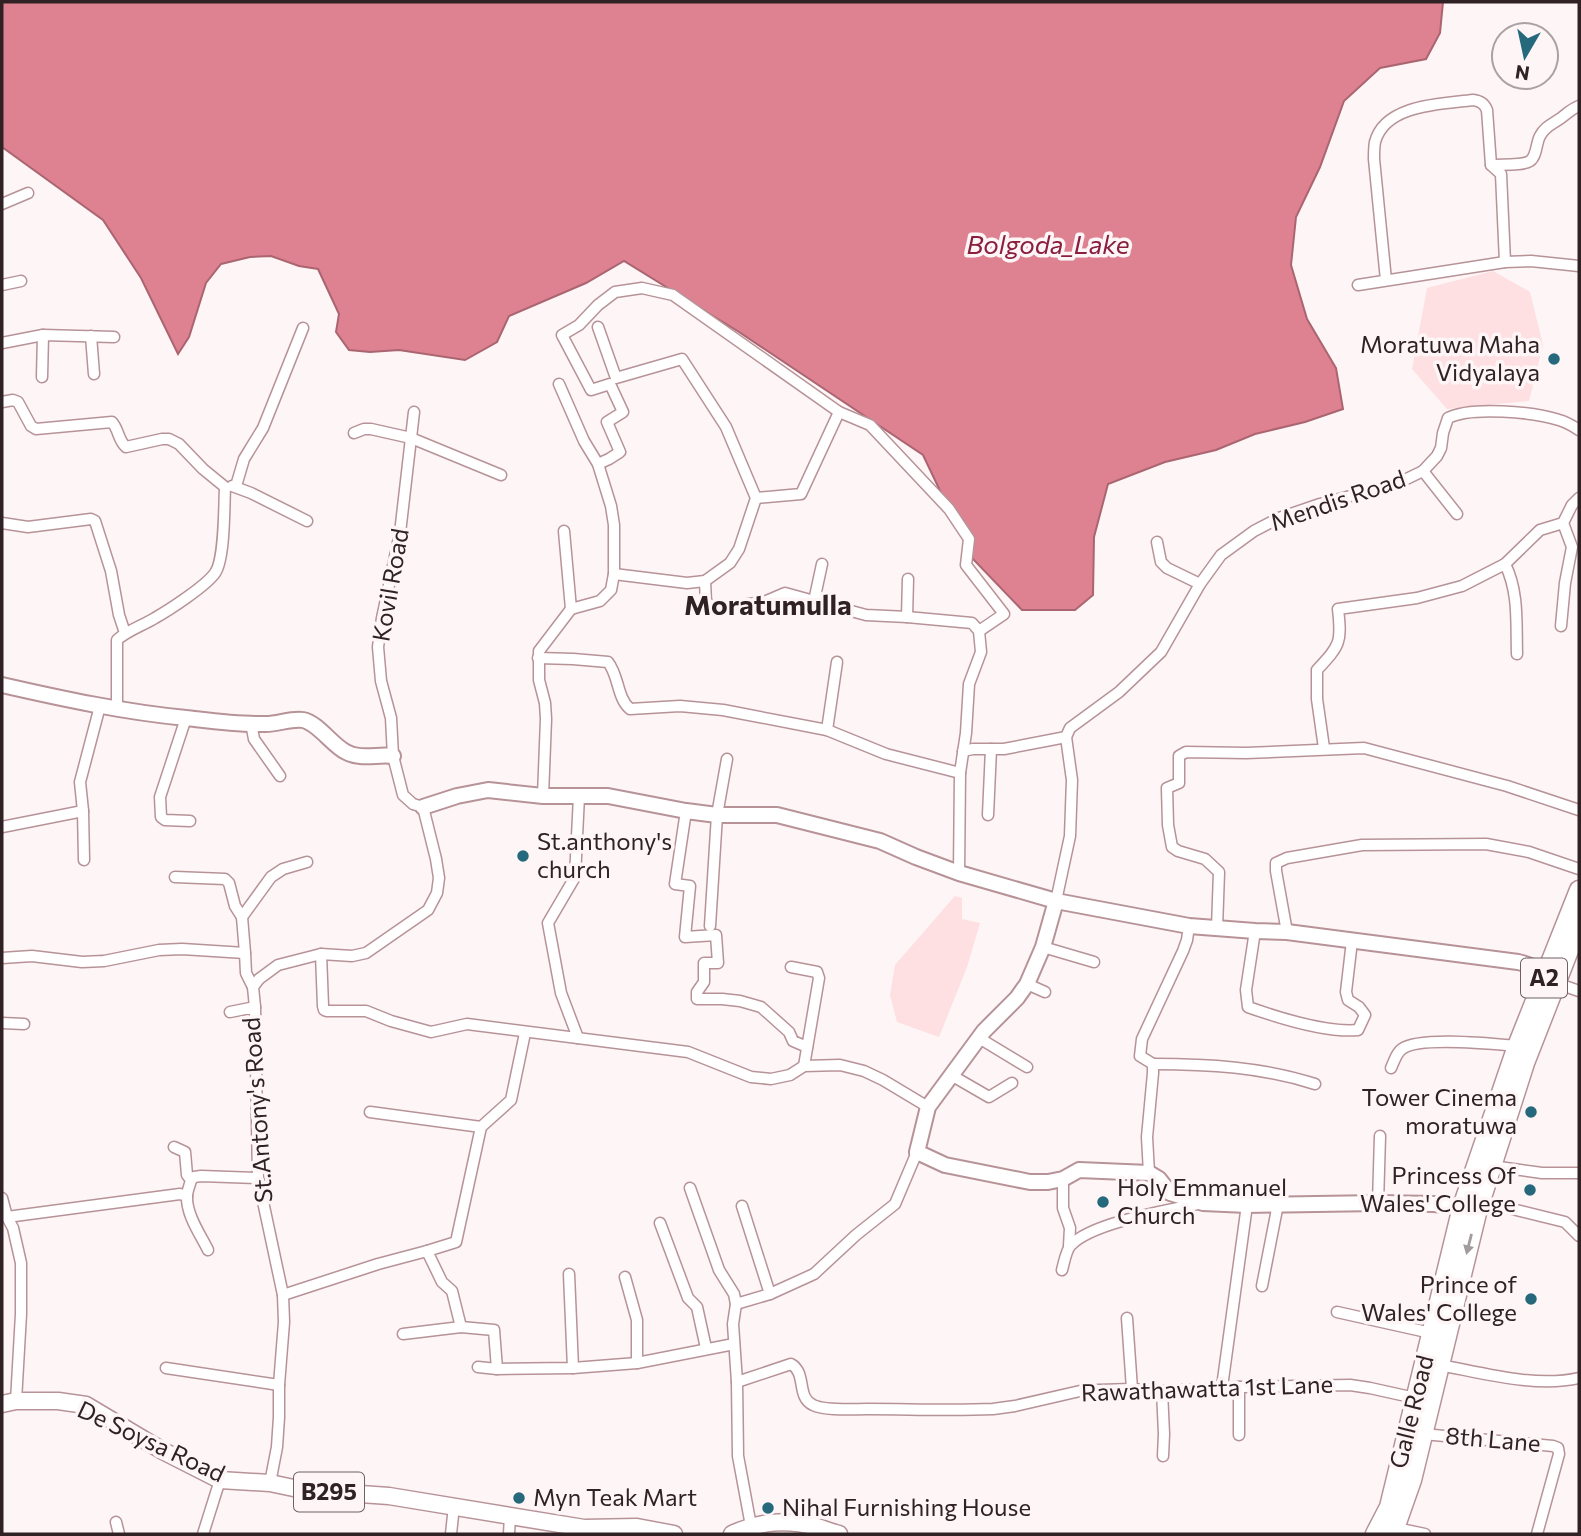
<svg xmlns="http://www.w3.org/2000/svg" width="1581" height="1536" viewBox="0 0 1581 1536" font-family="Commissioner,sans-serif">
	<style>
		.green { fill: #fedfe2 }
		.water { fill: #de8291; stroke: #aa6570; stroke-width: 2 }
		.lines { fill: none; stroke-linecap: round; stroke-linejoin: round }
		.street-casing { stroke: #b79398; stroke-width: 13 }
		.secondary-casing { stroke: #b79398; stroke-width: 18 }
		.primary-casing { stroke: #b79398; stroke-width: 19 }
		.highway-casing { stroke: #b79398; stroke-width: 21 }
		.street { stroke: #fff; stroke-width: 10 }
		.secondary { stroke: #fff; stroke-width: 14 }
		.primary { stroke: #fff; stroke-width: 16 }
		.highway { stroke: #fff; stroke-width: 18 }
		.oneway { fill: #a29c9c }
		.poi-dot { fill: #27697c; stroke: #fdf5f6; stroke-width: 2.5 }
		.labels { text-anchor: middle; stroke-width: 7; stroke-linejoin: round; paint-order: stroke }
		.shield { fill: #fdf5f6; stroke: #6e6163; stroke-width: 2 }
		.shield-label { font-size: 23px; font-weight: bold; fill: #302224 }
		.poi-label { font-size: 24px; fill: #302224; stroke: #fdf5f6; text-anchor: end }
		.street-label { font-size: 24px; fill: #302224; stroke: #fdf5f6 }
		.water-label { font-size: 26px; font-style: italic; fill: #8a1e3c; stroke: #fdf5f6 }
		.quarter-label { font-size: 28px; font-weight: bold; fill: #302224; stroke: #fdf5f6 }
	</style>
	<rect width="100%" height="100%" fill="#fdf5f6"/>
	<g class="green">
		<polygon points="1493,271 1530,292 1543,345 1529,401 1447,409 1412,369 1427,288"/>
		<polygon points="955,896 962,898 962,919 980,923 967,967 939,1037 897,1022 890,995 895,965"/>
	</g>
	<polygon class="water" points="2,2 1443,2 1440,33 1426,59 1380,68 1344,101 1320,167 1296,217 1291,265 1307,319 1336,368 1343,409 1305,422 1255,434 1216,450 1165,462 1108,484 1094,537 1093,595 1075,610 1022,610 972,558 923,455 739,332 624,261 586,283 509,316 497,342 465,360 399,350 370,352 349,350 336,332 339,314 318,269 299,266 271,256 250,257 221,264 206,283 189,337 178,354 141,278 103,220 2,147"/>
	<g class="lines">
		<g class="street-casing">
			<g id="street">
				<path d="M1491,165C1501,164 1522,166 1530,161C1537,156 1536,143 1540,136C1545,126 1553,124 1561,118C1568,113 1571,109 1579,106"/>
				<polyline points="2,204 28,193"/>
				<path d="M1386,280L1374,159C1374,153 1374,147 1375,142C1385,104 1442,104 1473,100C1480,101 1484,103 1487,110L1491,165L1501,174L1505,262"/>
				<polyline points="2,285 21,281"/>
				<polyline points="1358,285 1505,262 1531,261 1579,266"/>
				<polyline points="598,327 616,378 682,359 726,427 756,498 739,549 730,563 705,581 687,583 614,574"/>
				<polyline points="91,336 94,374"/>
				<polyline points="2,343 43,335 114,337"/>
				<polyline points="42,377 43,335"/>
				<path d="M2,402L13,400L18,402L31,426L36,429L112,422C119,430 118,440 126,447L162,439H169L179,444L203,469L225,487C224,506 225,559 215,573C206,586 169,610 155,618C142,626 128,630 117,640V710"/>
				<polyline points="354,433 364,429 371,429 411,438 501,475"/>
				<polyline points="598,464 609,459 620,452 607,422 623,412 610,384 591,390 562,335 579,325 598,305 615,292 642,288 673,295 839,412 870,425 949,509 969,539 966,565 1004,614 979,631"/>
				<polyline points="1423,471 1457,514"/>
				<polyline points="232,486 251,493 307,521"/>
				<polyline points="236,486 244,459 263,428 303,328"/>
				<polyline points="756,498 801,494 839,412"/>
				<polyline points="2,523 28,527 91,519 95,521 111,571 119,615 125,633"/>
				<polyline points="564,531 571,609"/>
				<polyline points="1157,542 1161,562 1167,568 1200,584"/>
				<polyline points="822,564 814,601 866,615 907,617 972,623 979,631 981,652 969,684 966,733 960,773 959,873"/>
				<path d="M1505,564C1519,592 1516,623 1517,654"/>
				<polyline points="705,581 706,603 719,608 764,602 785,593 814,601"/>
				<polyline points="907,617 908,579"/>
				<polyline points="1561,626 1565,583 1572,547 1563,523"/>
				<path d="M538,658L573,659L608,662C619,676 617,698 630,709L680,706L723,710L827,730L886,754L960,773"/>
				<polyline points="186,718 160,797 161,817 165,820 190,821"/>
				<polyline points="251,723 254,739 280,776"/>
				<polyline points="827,730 837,662"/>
				<path d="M1324,748L1317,699V670C1340,645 1342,643 1338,609L1417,598L1462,586L1505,564L1540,530L1563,523L1572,505L1579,498"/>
				<polyline points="963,751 973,749 1004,749 1066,737"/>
				<polyline points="543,796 546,719 545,703 539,680 539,651 571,609 600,601 611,590 614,574 614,525 611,506 598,464 584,441 559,384"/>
				<polyline points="686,811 675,884 690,886 685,937 716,935 718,963 704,963 704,982 697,992 697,999 722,999 740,1001 761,1007 789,1032 793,1041 807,1047"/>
				<polyline points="988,815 991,749"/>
				<polyline points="2,827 83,811"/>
				<polyline points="84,860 83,811 80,782 100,706"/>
				<polyline points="175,877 225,879 229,883 235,906 242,917"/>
				<path d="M1056,901L1070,836L1072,780L1066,737L1070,728L1119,692L1161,652L1200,584L1221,555L1254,531L1279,518L1320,504L1396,484L1423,471L1437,456L1441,448L1443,433L1448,418C1471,406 1534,412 1559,420C1566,422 1573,426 1579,430"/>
				<polyline points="710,926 717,815 727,759"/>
				<polyline points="1217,928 1219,872 1205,859 1178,851 1172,847 1168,825 1167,788 1179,783 1179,756 1186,752 1246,753 1364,748 1507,786 1579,810"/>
				<path d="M1255,931L1246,990L1248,1007C1279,1018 1326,1033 1358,1030L1365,1015L1359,1007L1348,1000L1346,992L1352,941"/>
				<polyline points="1287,932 1276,871 1276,863 1287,858 1362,845 1486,844 1529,852 1579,869"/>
				<polyline points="1043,947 1094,962"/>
				<polyline points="245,953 242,917 271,877 283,869 307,862"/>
				<polyline points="321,954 323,1006 324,1010 327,1011 366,1011 391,1021 431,1032 467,1024 688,1052 751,1077 771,1079 790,1075 804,1066 840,1065 864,1071 883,1080 928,1107"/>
				<polyline points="2,958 32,956 82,962 104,961 159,950 182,949 245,953 246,973 253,987"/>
				<polyline points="791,967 817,972 819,978 804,1066"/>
				<polyline points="1556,983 1579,991"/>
				<polyline points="1027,984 1045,992"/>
				<polyline points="255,1007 253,987 259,979 278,965 321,954 352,956 366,953 428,910 437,893 439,878 436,859 423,807 413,804 403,795 393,756 391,718 381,681 378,647 382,618 400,533 414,412"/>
				<polyline points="230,1012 255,1007 258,1178 283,1295 284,1322 279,1385 279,1417 277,1447 270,1483"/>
				<polyline points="2,1023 24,1024"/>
				<polyline points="578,1038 561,993 548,923 575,877 579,796"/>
				<polyline points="979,1038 1027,1067"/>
				<path d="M1153,1064C1208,1064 1262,1067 1315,1084"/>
				<path d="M1391,1068C1394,1062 1396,1053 1402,1049C1419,1036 1494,1044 1517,1046"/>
				<polyline points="951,1075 989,1097 1012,1083"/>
				<polyline points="370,1112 481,1127"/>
				<path d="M174,1147L185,1152L187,1175L191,1180C190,1185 187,1191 187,1196C186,1214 200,1234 208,1250"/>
				<polyline points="1492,1166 1542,1173 1579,1173"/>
				<polyline points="1149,1173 1147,1137 1153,1073 1153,1064 1140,1056 1142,1039 1183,951 1187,940 1189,926"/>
				<polyline points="1063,1179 1063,1208 1070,1228 1069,1246"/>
				<polyline points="191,1180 194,1177 201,1176 258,1178"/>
				<polyline points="690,1188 719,1270 734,1294 736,1304 733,1324 737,1382 738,1456 751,1526"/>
				<polyline points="2,1198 7,1217 13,1228 21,1263 21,1314 16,1401"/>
				<polyline points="1378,1203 1380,1136"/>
				<polyline points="1480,1205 1504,1207 1565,1222 1579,1236"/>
				<polyline points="742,1206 770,1294 814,1274 856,1235 895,1204 917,1152"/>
				<polyline points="7,1217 180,1194 187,1196"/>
				<polyline points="660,1223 688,1298 697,1307 706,1348"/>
				<path d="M1062,1270C1064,1263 1066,1250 1071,1245C1093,1222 1170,1210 1202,1203"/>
				<polyline points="569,1274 573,1368"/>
				<polyline points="625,1277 637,1320 637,1363"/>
				<polyline points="1262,1286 1278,1204"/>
				<polyline points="283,1295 378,1264 427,1251"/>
				<polyline points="736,1304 770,1294"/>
				<polyline points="1337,1312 1431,1333"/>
				<polyline points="1127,1318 1132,1389"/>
				<polyline points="461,1327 452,1291 442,1282 427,1251 456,1242 481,1127 511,1100 525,1033"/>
				<polyline points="403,1334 461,1327 494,1330 497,1369"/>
				<path d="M1440,1365C1483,1373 1536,1388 1579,1378"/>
				<polyline points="478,1367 497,1369 573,1368 637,1363 734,1344"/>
				<polyline points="166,1368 279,1385"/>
				<path d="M737,1382L791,1364C807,1373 796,1397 813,1405C825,1411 853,1409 867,1409C909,1409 951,1411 993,1409L1015,1406L1080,1391L1099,1390L1132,1389L1162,1391L1239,1387L1350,1385L1370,1388L1415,1398"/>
				<polyline points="1222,1387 1247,1205"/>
				<polyline points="1162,1391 1164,1434 1163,1456"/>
				<polyline points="1423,1434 1553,1446 1558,1448 1559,1454 1537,1534"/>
				<polyline points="1239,1435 1239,1387"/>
				<polyline points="116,1522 119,1534"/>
				<polyline points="1396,1528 1425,1534"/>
				<polyline points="203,1534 220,1480"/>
				<polyline points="451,1534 454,1506"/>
				<polyline points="509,1534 510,1516"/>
			</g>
		</g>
		<g class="secondary-casing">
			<g id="secondary">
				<path d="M2,685C63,699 124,712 186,718C212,721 240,725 266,724C278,724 292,718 303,720C318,723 332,745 346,752C360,760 378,754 393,756"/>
				<path d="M423,807L457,796L488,790L543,796H608L686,811L717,815H777L880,841L916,857L959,873L1056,901L1189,926L1255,931L1287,932L1518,962C1534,965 1540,972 1554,977"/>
				<polyline points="1056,901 1043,947 1027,984 1017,998 984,1031 928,1107 917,1152 945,1165 1030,1182 1048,1182 1063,1179 1079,1170 1149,1173 1159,1179 1170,1193 1203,1203 1247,1205 1378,1203 1434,1204 1462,1207 1471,1206"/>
			</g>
		</g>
		<g class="primary-casing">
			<g id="primary">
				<polyline points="2,1404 16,1401 58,1401 86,1405 163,1451 220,1480 270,1483 303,1490 389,1496 584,1528 637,1527 674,1534"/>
				<path d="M732,1534C761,1521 786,1519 817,1527C824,1529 831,1532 839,1534"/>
			</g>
		</g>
		<g class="highway-casing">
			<g id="highway">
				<polyline points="1375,1534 1389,1507 1462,1207 1517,1046 1579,890"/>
				<polyline points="1393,1534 1412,1480 1477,1213 1525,1063 1579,925"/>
			</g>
		</g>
		<use href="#street" class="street"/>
		<use href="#secondary" class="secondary"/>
		<use href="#primary" class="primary"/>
		<use href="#highway" class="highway"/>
	</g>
	<defs><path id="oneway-solid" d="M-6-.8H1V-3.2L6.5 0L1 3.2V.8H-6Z" transform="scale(1.75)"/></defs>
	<use class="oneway" href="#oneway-solid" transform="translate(1469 1244) rotate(104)"/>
	<g class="poi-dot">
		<circle cx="1554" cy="359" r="7"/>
		<circle cx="523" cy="856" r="7"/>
		<circle cx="1531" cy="1112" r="7"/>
		<circle cx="1530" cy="1190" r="7"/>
		<circle cx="1103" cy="1202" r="7"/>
		<circle cx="1531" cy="1299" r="7"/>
		<circle cx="519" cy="1498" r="7"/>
		<circle cx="768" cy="1508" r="7"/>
	</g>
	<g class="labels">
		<g class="shield">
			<rect x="1521" y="958.5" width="46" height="39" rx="5"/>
			<rect x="294" y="1472.5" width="70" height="39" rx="5"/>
		</g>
		<g class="shield-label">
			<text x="1544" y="986">A2</text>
			<text x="329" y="1500">B295</text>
		</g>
		<g class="poi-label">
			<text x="1540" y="353">Moratuwa Maha<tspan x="1540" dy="28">Vidyalaya</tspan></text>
			<text x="537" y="850" text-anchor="start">St.anthony's<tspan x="537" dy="28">church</tspan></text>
			<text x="1517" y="1106">Tower Cinema<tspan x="1517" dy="28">moratuwa</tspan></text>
			<text x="1516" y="1184">Princess Of<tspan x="1516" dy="28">Wales' College</tspan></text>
			<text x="1117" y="1196" text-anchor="start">Holy Emmanuel<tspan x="1117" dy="28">Church</tspan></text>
			<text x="1517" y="1293">Prince of<tspan x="1517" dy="28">Wales' College</tspan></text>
			<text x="533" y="1506" text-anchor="start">Myn Teak Mart</text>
			<text x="782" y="1516" text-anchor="start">Nihal Furnishing House</text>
		</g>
		<g class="street-label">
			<text transform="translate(1338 501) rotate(-19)" y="8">Mendis Road</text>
			<text transform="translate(391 585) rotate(-80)" y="8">Kovil Road</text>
			<text transform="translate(258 1110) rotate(-94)" y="8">St.Antony's Road</text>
			<text transform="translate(1207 1389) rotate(-2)" y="8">Rawathawatta 1st Lane</text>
			<text transform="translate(1412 1412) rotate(-76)" y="8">Galle Road</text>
			<text transform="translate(1493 1440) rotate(5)" y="8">8th Lane</text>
			<text transform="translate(151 1442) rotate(25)" y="8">De Soysa Road</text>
		</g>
		<g class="water-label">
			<text x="1048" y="254">Bolgoda_Lake</text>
		</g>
		<g class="quarter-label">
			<text x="768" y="615">Moratumulla</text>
		</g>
	</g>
	<rect width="1581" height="1536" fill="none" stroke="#302224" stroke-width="7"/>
	<g transform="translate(1525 56) rotate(189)"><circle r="33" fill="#fdf5f6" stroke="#aba1a2" stroke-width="2"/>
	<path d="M0-5L12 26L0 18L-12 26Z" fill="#27697c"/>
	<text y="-10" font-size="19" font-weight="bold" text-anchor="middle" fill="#302224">N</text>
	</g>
</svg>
